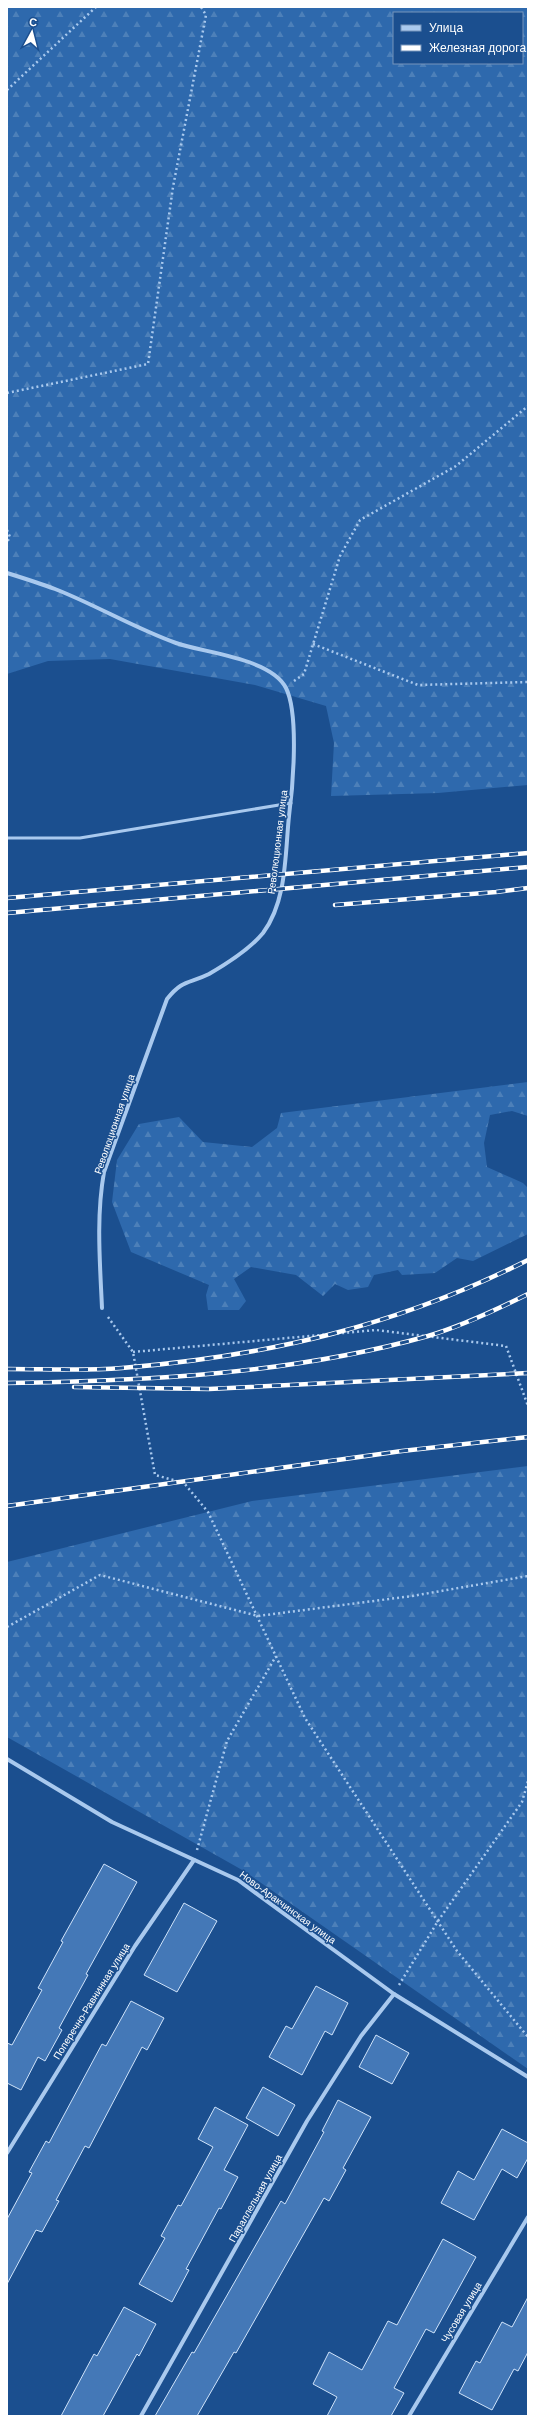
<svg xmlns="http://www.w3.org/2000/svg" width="535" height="2423" viewBox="0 0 535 2423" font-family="Helvetica,sans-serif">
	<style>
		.forest { fill: url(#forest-firs); fill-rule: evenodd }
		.building { fill: #4478b7; stroke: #cfe3fa }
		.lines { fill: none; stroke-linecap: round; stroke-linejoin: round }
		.path { stroke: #a9c9ee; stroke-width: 2.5; stroke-dasharray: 2 3; stroke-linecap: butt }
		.lane { stroke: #a9c9ee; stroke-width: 3 }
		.street { stroke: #a9c9ee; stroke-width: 4 }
		.rail-casing { stroke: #fff; stroke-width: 4.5 }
		.rail { stroke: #1b4f8f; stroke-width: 3; stroke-dasharray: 9; stroke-linecap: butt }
		.labels { text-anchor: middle; stroke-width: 3; stroke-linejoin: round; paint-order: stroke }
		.street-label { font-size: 10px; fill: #fff; stroke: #1b4f8f }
	</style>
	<defs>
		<pattern id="forest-firs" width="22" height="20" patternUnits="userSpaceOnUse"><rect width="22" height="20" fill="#2e69ad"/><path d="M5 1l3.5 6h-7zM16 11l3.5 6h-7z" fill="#4d80b9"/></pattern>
	</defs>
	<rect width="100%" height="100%" fill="#1b4f8f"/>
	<g class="forest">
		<path d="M7,7H528V785L438,793L331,796L334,743L326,706L255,685L110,659L48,661L7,674ZM394,13H522V63H394Z"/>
		<polygon points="528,1082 528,1116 512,1111 490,1115 484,1143 487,1167 523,1183 528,1188 528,1234 473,1261 457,1258 435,1273 402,1275 398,1270 374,1275 368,1287 348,1290 335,1284 323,1296 296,1275 251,1267 234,1279 246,1301 239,1310 208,1310 206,1295 209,1285 131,1252 112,1202 117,1160 139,1124 179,1117 203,1142 252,1147 277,1128 281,1113"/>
		<polygon points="528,1466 528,2069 244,1871 7,1737 7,1562 252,1501"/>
	</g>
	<g class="building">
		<polygon points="104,1864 137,1882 86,1974 88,1975 59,2028 62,2030 45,2061 38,2057 21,2090 7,2083 7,2043 12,2045 42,1990 38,1988 63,1942 61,1941"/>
		<polygon points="184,1903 217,1921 177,1992 144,1975"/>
		<polygon points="316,1986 348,2003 332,2035 325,2031 302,2075 269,2057 286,2026 292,2029"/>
		<polygon points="131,2001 164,2018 147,2050 142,2047 89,2148 85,2146 56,2200 59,2201 42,2232 36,2230 7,2284 7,2219 32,2173 29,2172 46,2141 49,2143 102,2044 106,2046"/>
		<polygon points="376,2035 409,2053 392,2084 359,2067"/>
		<polygon points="263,2087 295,2105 278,2136 246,2118"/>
		<polygon points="338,2100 371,2117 343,2168 346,2170 329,2201 324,2198 236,2353 234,2352 197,2416 155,2416 192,2352 194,2353 281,2201 285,2204 324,2132 322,2131"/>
		<polygon points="215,2107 248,2125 224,2170 238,2177 221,2209 219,2208 186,2269 189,2270 172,2302 139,2284 165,2238 161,2236 178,2205 181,2206 213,2147 198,2139"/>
		<polygon points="502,2129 528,2143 528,2158 517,2178 502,2169 474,2220 441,2203 458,2171 474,2180"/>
		<polygon points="443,2239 476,2257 434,2333 426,2329 394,2388 404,2393 391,2416 327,2416 337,2397 313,2384 329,2352 362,2370 388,2321 397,2325"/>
		<polygon points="528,2297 528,2352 518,2371 514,2369 492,2410 459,2393 476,2361 480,2363 502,2322 512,2327"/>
		<polygon points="124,2307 156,2324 139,2356 137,2354 103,2416 61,2416 94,2354 97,2356"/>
	</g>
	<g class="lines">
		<g class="path">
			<polyline points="7,90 96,7"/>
			<polyline points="7,393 148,364 173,187 206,15 201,7"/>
			<polyline points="7,530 10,537 7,542"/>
			<polyline points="313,644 418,685 528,682"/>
			<polyline points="294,681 304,674 340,556 360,520 456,466 528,406"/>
			<polyline points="108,1317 133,1352 155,1475 184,1483 208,1512 305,1718 457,1951 528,2037"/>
			<polyline points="133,1352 376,1330 506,1346 528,1406"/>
			<polyline points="7,1627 100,1575 258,1616 412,1596 528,1576"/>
			<polyline points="197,1850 227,1741 276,1656"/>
			<polyline points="399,1985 438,1921 522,1802 528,1781"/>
		</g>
		<polyline class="lane" points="7,838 80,838 291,803"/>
		<g class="street">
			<path d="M7,573C23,578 39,583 55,589C96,605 134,628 176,643C204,653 271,658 286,688C299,714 293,786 289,816C285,854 287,901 263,933C249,950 228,963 209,974C189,984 183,979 167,999L104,1172C96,1217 100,1263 102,1308"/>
			<polyline points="7,1759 112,1822 238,1880 394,1994 528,2077"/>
			<polyline points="7,2153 135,1946 194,1860"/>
			<polyline points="141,2416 307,2121 361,2036 394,1994"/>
			<polyline points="409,2416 528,2217"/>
		</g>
		<g class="rail-casing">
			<g id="rail">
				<polyline points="7,898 528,853"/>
				<polyline points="335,905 496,892 528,888"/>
				<polyline points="7,913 528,867"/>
				<path d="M7,1369C45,1369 84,1371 122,1368C268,1356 397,1326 528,1260"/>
				<path d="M7,1383C147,1381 292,1374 428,1336C462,1326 496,1310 528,1294"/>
				<polyline points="74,1387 209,1389 528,1373"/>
				<polyline points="7,1506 402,1451 528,1437"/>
			</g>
		</g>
		<use href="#rail" class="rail"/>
	</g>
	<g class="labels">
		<g class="street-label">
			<text transform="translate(277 842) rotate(-83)" y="4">Революционная улица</text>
			<text transform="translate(114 1124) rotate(-71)" y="4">Революционная улица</text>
			<text transform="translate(288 1907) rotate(36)" y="4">Ново-Аракчинская улица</text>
			<text transform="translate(91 2001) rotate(-58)" y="4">Поперечно-Равнинная улица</text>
			<text transform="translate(255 2198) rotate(-61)" y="4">Параллельная улица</text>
			<text transform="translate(461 2312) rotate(-59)" y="4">Чусовая улица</text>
		</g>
	</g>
	<rect width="535" height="2423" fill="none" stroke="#ffffff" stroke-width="16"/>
	<rect x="393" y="12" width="130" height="52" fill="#1b4f8f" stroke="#7695bc"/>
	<rect x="401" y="25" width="20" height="6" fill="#a9c9ee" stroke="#7695bc"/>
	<text x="429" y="32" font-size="12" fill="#ffffff">Улица</text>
	<rect x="401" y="45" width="20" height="6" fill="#ffffff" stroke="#7695bc"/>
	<text x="429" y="52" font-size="12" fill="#ffffff">Железная дорога</text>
	<g transform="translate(32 32) rotate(7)" stroke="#1b4f8f" stroke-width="3" paint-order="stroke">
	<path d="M0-3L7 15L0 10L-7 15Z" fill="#ffffff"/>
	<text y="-6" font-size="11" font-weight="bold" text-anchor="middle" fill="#ffffff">С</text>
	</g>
</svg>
